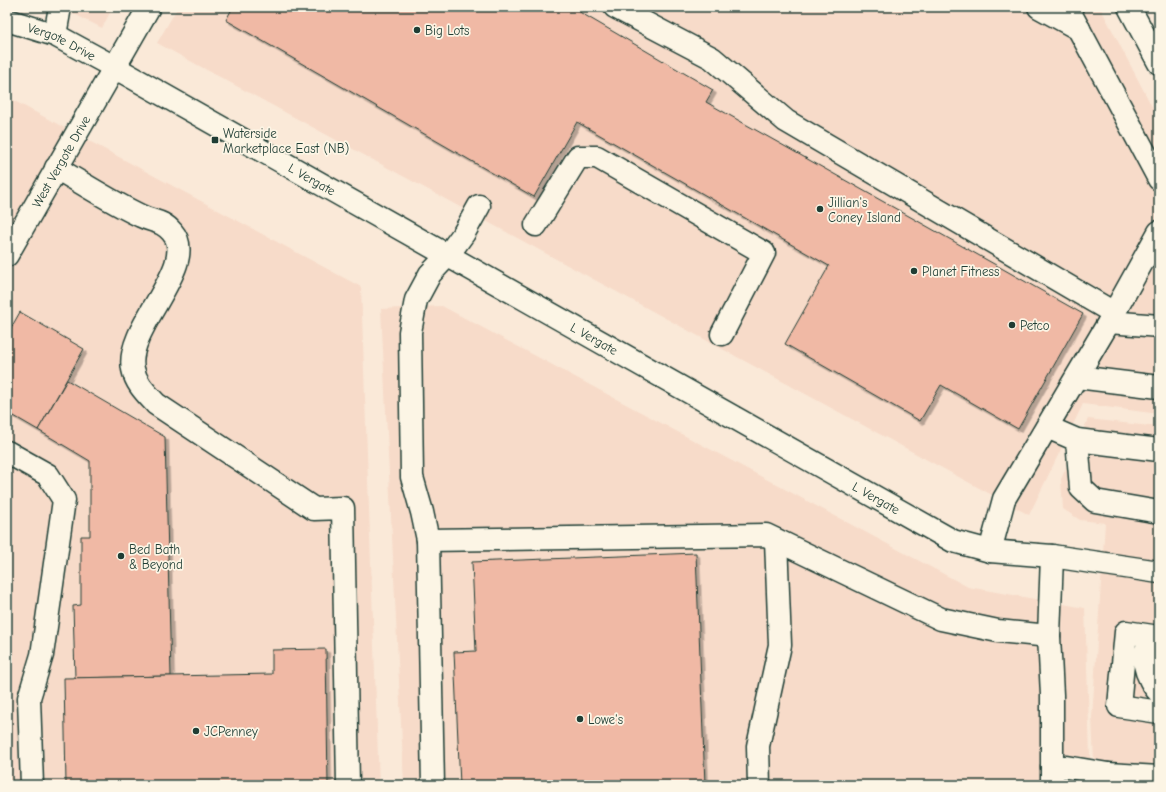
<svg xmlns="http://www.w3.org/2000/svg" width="1166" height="792" viewBox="0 0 1166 792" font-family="'Comic Neue',sans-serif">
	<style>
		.built { fill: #f7dbc9 }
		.building { fill: #f0b9a5; stroke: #1f3d34; filter: url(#shadow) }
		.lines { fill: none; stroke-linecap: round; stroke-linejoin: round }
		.minor-casing { stroke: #1f3d34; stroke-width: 25 }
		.minor { stroke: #fcf5e5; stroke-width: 22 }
		.poi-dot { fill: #1f3d34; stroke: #fcf5e5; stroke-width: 1.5 }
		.labels { text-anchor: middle; stroke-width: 3.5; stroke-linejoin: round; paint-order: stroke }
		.poi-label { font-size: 13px; fill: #1f3d34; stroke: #fcf5e5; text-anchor: start }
		.street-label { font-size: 13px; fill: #1f3d34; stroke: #fcf5e5 }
	</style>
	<defs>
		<filter id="shadow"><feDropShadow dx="3.5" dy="3.5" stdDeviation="0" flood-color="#0004"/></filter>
	</defs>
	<rect width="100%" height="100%" fill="#fae9d8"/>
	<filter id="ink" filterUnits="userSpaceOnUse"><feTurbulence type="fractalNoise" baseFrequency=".025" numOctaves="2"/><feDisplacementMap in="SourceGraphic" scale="8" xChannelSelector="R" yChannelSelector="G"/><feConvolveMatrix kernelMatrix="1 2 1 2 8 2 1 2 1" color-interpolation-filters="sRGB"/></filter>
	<g filter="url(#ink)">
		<g class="built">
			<polygon points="60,7 113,7 102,28"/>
			<polygon points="178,7 1100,7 1159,120 1159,414 1083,404 1029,515 157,43"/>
			<polygon points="7,97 361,287 379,785 7,785"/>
			<polygon points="442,306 968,587 1085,608 1091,785 404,785 381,309"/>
			<polygon points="1088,419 1159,427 1159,785 1095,785 1092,717 1105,523 1080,520 1063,509 1061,479"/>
		</g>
		<g class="building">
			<polygon points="233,7 571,7 713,90 706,102 1083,314 1018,429 941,385 920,421 785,344 829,266 577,122 534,197 226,20"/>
			<polygon points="20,312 84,349 38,430 7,412 7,335"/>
			<polygon points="67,380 165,437 171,676 75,678 73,606 81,605 81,536 90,536 90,461 38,430"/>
			<polygon points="696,553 705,785 460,785 454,652 476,651 472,562"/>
			<polygon points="326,649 328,785 66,785 64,678 272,674 272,650"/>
		</g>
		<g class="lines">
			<g class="minor-casing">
				<g id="minor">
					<polyline points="615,7 712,58 786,121 1114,313"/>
					<polyline points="1039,7 1079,29"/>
					<polyline points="1067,7 1159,179"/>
					<polyline points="1129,7 1159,63"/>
					<path id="s1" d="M7,20L55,35L114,67L953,541L990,551L1052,556L1159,572"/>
					<polyline points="55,35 60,7"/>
					<path d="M56,168C84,184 111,202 141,216C153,222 162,220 172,232C201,264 124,328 133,369C136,384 146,393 156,404L314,509L343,508L348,785"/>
					<polyline points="536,225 578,157 597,157 764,253 722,334"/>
					<path id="s2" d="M7,255L149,7"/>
					<polyline points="1109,322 1159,326"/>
					<polyline points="1077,377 1159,387"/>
					<polyline points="1047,427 1077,440 1159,450"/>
					<polyline points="1077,440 1081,488 1095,501 1159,512"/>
					<polyline points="7,452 48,475 64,500 42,655 29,698 32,785"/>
					<polyline points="428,540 766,535 941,619 998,631 1049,636"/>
					<polyline points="990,551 1004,499 1109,322 1159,232"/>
					<polyline points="1052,556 1049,636 1052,695 1052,785"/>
					<polyline points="1159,637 1126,632 1119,706 1159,712"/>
					<path d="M1159,645C1132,643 1148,682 1159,692"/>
					<polyline points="1052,767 1066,767 1108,774"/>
					<polyline points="433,785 428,540 422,512 412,477 410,332 416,300 430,274 448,255 464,233 479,206"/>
					<polyline points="759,785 758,746 780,645 776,540"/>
					<polyline points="1108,785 1108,774 1159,777"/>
				</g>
			</g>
			<use href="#minor" class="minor"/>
		</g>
	</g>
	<g class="poi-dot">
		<circle cx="417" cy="30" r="4"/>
		<rect x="211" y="136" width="8" height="8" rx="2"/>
		<circle cx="820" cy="209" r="4"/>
		<circle cx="914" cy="271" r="4"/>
		<circle cx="1012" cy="325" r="4"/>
		<circle cx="121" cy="556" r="4"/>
		<circle cx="580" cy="719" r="4"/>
		<circle cx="196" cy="731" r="4"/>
	</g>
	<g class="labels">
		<g class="poi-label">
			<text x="425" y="35">Big Lots</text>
			<text x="223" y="138">Waterside<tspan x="223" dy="15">Marketplace East (NB)</tspan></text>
			<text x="828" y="207">Jillian's<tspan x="828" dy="15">Coney Island</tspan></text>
			<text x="922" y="276">Planet Fitness</text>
			<text x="1020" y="330">Petco</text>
			<text x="129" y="554">Bed Bath<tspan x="129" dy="15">&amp; Beyond</tspan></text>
			<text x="588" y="724">Lowe's</text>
			<text x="204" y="736">JCPenney</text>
		</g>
		<g class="street-label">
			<text dy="5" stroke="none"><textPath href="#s1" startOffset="59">Vergote Drive</textPath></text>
			<text dy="5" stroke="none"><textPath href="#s2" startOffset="108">West Vergote Drive</textPath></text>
			<text dy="5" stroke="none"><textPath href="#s1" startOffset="345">L Vergate</textPath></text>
			<text dy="5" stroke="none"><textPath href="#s1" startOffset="669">L Vergate</textPath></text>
			<text dy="5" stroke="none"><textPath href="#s1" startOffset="993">L Vergate</textPath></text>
		</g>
	</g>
	<rect width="1166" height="792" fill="none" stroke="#fcf5e5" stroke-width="24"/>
	<rect x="12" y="12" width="1142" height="768" fill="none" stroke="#1f3d34" stroke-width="1.5" filter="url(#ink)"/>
</svg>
